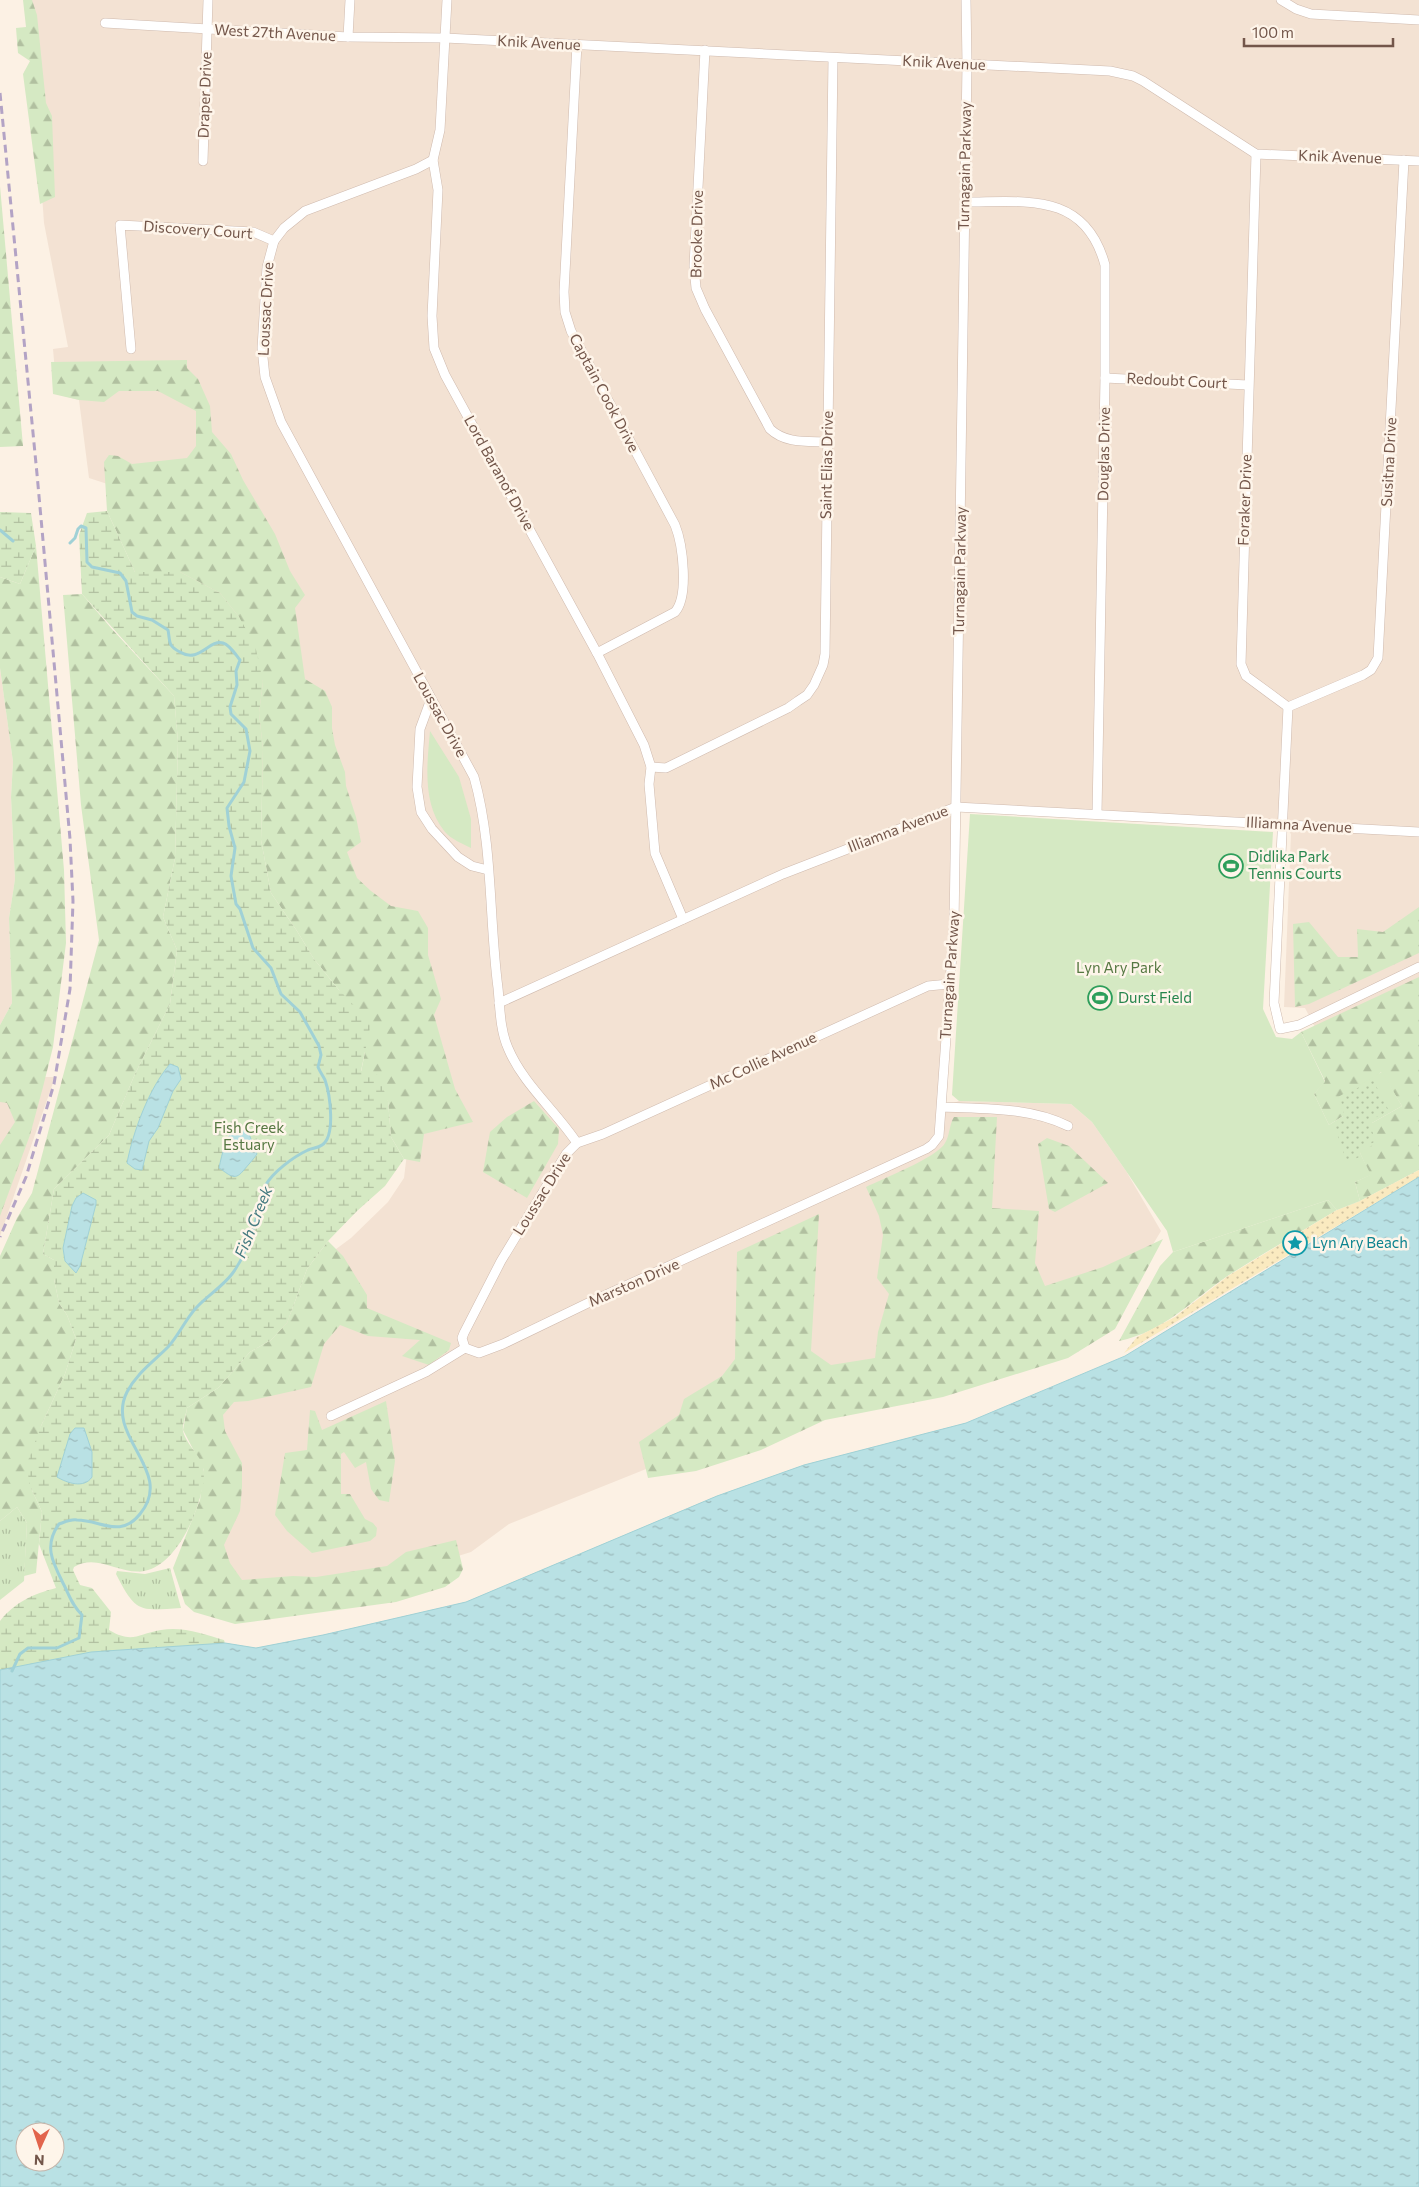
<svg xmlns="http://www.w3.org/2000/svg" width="1419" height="2187" viewBox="0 0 1419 2187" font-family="Commissioner,sans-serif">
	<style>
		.residential { fill: #f3e2d3 }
		.grass { fill: url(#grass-tufts) }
		.forest { fill: url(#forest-firs) }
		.wetland { fill: url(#wetland-marsh) }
		.sand { fill: url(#sand-dots) }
		.park { fill: #d5e9c3 }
		.garden { fill: url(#garden-dots) }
		.water { fill: url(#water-ripples); stroke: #a0d1d6; fill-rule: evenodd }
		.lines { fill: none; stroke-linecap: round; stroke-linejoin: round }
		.stream { stroke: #a0d1d6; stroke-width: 3 }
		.street-casing { stroke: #cfbaae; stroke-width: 10 }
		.street { stroke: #fff; stroke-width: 9 }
		.rail { stroke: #b3a3c5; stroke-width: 3; stroke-dasharray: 8 5; stroke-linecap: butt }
		.labels { text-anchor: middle; stroke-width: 5; stroke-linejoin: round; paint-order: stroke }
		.street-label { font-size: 15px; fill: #73564a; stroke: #fef5ea }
		.leisure-label { font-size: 15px; fill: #27864d; stroke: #fef5ea; text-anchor: start }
		.park-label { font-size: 15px; fill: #567842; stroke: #fef5ea }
		.culture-label { font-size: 15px; fill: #0d838f; stroke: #fef5ea; text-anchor: start }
		.water-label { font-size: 16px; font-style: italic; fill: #42797f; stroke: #fef5ea }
	</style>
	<defs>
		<pattern id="grass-tufts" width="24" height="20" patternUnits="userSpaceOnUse" patternTransform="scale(1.25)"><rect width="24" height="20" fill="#d5e9c3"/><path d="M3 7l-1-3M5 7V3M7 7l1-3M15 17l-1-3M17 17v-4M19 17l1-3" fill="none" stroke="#b1c0a0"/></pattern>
		<pattern id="forest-firs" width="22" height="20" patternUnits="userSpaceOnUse" patternTransform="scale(1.25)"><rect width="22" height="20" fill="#d5e9c3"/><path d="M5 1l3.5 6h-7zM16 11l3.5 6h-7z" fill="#b1c0a0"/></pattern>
		<pattern id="wetland-marsh" width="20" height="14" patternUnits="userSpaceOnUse" patternTransform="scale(1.25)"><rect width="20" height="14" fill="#d5e9c3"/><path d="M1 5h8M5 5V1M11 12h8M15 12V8" fill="none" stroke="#b1c0a0"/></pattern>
		<pattern id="sand-dots" width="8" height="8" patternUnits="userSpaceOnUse" patternTransform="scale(1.25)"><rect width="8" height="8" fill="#faeac0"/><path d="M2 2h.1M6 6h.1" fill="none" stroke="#cfc09e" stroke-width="1.8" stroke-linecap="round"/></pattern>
		<pattern id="garden-dots" width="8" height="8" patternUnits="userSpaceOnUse" patternTransform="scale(1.25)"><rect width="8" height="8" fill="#d5e9c3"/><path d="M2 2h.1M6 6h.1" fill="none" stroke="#b1c0a0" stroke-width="1.8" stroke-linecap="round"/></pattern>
		<pattern id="water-ripples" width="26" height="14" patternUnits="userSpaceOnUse" patternTransform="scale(1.25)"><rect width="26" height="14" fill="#b9e1e4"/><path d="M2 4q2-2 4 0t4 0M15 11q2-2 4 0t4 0" fill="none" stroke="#9bb9bb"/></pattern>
	</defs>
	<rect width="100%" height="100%" fill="#fcf1e4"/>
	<g class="residential">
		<polygon points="28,0 1419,0 1419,1038 1322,1041 1305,1008 1284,1007 1291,834 1283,824 957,807 943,1107 959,1101 1071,1104 1092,1122 1126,1171 1161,1231 1107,1321 666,1461 509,1524 471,1552 390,1577 236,1595 217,1569 208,1437 332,1252 351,1238 388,1202 404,1178 411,1120 132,492 89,478 79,400 57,394 53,349 68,347 44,223"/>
		<polygon points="0,668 13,762 11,797 15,879 9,918 12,1003 0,1025"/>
		<polygon points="40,1077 55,1077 0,1236 0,1080"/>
	</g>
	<g class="grass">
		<polygon points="17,1507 27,1523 24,1581 0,1600 0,1521"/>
		<path d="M170,1568L181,1608C139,1611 136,1613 116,1574L117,1571L145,1574Z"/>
	</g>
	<g class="forest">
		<polygon points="23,0 32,0 37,15 46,103 52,116 55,197 40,204 23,74 30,61 18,53 16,28 26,27"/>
		<polygon points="0,186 23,446 0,447"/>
		<polygon points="187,360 187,368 198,379 210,406 212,432 231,454 243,480 275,534 290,571 305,595 295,608 305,679 325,691 332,707 332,728 335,745 345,772 346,786 356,817 361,842 347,852 357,878 371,891 391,906 418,911 428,928 428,955 441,999 434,1015 455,1089 473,1122 424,1134 420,1162 404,1159 391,1137 388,1101 361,1072 365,1052 339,990 314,959 297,931 271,893 261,840 263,749 259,713 263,682 239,617 220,593 180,572 135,572 107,511 104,462 109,455 118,456 132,464 187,458 196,446 196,411 158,391 119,391 104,402 79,400 53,394 51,362"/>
		<polygon points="36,546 64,870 66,943 53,1047 43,1087 30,1135 0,1216 0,1145 15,1122 7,1103 0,1102 0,1025 12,1003 9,918 15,879 11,797 13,762 0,668 0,577 20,584"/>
		<polygon points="82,594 111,628 174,696 178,742 175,858 163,917 177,950 170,1004 135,1074 109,1135 54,1189 43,1254 54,1260 54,1279 59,1303 67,1315 76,1339 65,1374 41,1426 31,1488 42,1512 36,1573 24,1576 27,1523 17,1507 0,1521 0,1256 17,1218 32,1193 99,940 81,805 63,595"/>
		<polygon points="1419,907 1419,953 1309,1004 1295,1007 1293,924 1309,922 1338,957 1358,957 1357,929 1383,932"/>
		<polygon points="1419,977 1419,1170 1360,1201 1355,1182 1370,1175 1360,1153 1372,1123 1402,1106 1381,1072 1343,1116 1329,1125 1314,1094 1325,1081 1301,1032"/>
		<polygon points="534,1101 559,1129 558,1144 527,1198 483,1172 490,1132 507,1117"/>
		<path d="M954,1117H997L992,1208L1039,1211L1035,1263L1045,1286L1103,1267L1163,1239L1115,1329L1068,1358L943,1397L825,1420L761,1450L696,1471L648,1478L639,1442L679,1415L684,1399L722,1376L735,1359L737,1252L819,1214L811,1351L831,1365L875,1358L878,1332L889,1294L877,1278L883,1235L879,1216L866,1187C882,1179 938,1157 945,1143C950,1135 949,1125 954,1117Z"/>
		<polygon points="1047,1138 1069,1146 1108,1183 1055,1212 1049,1209 1038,1144"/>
		<path d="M1328,1200L1337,1210C1301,1232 1264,1253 1229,1275C1190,1301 1166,1331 1119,1341L1160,1266L1173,1252Z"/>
		<polygon points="328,1241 343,1256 367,1295 367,1308 451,1343 449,1350 429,1365 402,1356 420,1340 368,1336 340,1325 324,1344 311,1387 248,1401 234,1402 223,1415 225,1431 242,1463 242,1487 240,1511 224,1545 230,1563 242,1580 293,1576 316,1577 387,1566 406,1552 456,1540 463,1569 459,1577 445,1587 396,1602 235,1624 194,1612 185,1604 173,1568 200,1500 204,1470 183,1430 187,1408 218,1388 250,1352 271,1340 287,1323 307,1269"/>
		<polygon points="386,1401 395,1461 389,1502 379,1500 371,1489 366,1462 355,1468 344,1452 341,1454 341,1494 350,1494 365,1519 373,1523 377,1528 376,1536 370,1541 312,1553 287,1531 275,1515 285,1453 307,1450 310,1410 315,1411 322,1430"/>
	</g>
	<g class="wetland">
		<path d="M107,511L135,572H180L220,593L239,617L255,645L263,682L259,713L263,749L261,840L271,893L297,931L314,959L339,990L371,1023L361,1071L378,1075L388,1101L391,1137L404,1159L385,1186L357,1211L328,1241L307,1269L287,1323L271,1340L250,1352L218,1388L187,1408C186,1415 182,1425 183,1431C186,1445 204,1458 204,1472C204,1502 180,1561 148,1570C122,1578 99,1552 74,1567L73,1570L80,1585L92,1588L111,1612L109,1630C133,1644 137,1634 161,1630C182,1626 204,1634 224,1640L225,1643L256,1648L323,1635L466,1602L717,1496L804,1465L966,1423L1419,1553L0,1838V1621C15,1602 33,1594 56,1588L39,1544L42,1512L31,1488L26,1466L41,1426L65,1374L76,1339L67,1315L59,1303L54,1279V1260L43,1254L54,1189L109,1135L135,1074L170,1004L177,950L163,917L175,858L178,742L174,696L82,594L79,535L87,513Z"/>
		<polygon points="0,512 31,513 36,546 20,584 0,577"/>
	</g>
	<polygon class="sand" points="1419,1170 1419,1177 1124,1353 1137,1337 1175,1317 1228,1276 1337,1210 1360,1201"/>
	<g class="park">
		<path d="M430,731L459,777L471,819V848C463,844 451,839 445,832C422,804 427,765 430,731Z"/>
		<polygon points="970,814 1273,832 1263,1009 1276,1037 1292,1039 1301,1032 1325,1082 1314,1094 1329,1125 1343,1116 1338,1097 1382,1072 1402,1106 1372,1123 1379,1141 1360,1153 1371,1175 1355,1182 1360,1201 1337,1210 1328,1200 1173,1252 1167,1231 1126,1171 1092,1122 1071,1104 959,1101 952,1095"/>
	</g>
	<polygon class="garden" points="1373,1080 1389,1111 1368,1121 1376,1141 1359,1150 1361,1156 1347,1163 1334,1125 1345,1118 1340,1097"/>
	<g class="water">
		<path d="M170,1064L178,1067L181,1079L173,1091L158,1128L149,1141L142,1170L135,1169L127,1163C133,1132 149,1088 170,1064Z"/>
		<path d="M238,1126L249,1134L257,1154C252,1161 248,1165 243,1171C234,1182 229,1174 219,1168C222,1154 226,1134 238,1126Z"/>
		<path d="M1419,1177V2187H0V1670L91,1652L225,1643L256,1648L323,1635L466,1602L717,1496L804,1465L966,1423L1125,1356ZM25,2132H55V2162H25Z"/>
		<polygon points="83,1193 96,1200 96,1204 80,1266 76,1273 65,1261 63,1248 72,1206 76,1198"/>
		<path d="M75,1428H84L92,1452V1477C84,1489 67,1483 57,1477L70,1434Z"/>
	</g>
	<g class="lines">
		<g class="stream">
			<polyline points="0,530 13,541"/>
			<path d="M12,1671L20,1654L28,1648H57L79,1638L82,1615C72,1605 70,1597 64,1585C53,1563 43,1546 59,1524C65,1522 71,1519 77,1520C101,1520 120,1539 140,1514C176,1471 104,1437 127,1392C137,1373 153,1362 168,1347C179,1335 185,1320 196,1308C207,1296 222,1287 232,1274C245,1257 252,1235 257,1215C259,1205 260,1195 265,1186C273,1172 293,1157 308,1150C313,1148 318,1148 322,1145C336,1136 330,1094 325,1080C323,1076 320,1072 318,1067L321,1055L319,1046L300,1012L281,994L271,968L253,948L240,909L236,904L231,876L235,848L229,826L227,808L244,782L250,751L246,729L231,714L230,707L237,685L236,671L240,660C236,655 230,645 223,643C209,639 199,664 180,652C178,651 173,648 171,645C169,642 169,634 168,630L152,620L137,616L132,612L126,581L120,573L92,567L87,562L86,528L81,526L78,529L75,538L70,543"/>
		</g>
		<g class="street-casing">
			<g id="street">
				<polyline points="447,0 440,130 433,160 438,190 432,316 434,348 445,375 597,653 644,745 651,767 649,784 655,853 683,919"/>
				<polyline points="1281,0 1296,9 1311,14 1419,20"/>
				<polyline points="105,23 348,37 445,38 1110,71 1133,76 1143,81 1256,154 1419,161"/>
				<polyline points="348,37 350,0"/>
				<path d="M577,44L564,292L565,312L571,331L675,525C683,545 689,596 675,612L597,653"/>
				<path d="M705,50L694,266L696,288L705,309L770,429C786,444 807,441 828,442"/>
				<polyline points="1256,154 1241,664 1246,676 1288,707"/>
				<path d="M433,160L416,169L305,211L284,228L274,241L267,267L262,348L265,377L281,422L474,777C493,844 489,920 498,988C500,1008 500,1030 508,1048C523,1084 556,1111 577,1143"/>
				<polyline points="203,161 208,0"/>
				<path d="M965,202C1025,202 1085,191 1105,265V378L1097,814"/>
				<polyline points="131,349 120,225 253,232 274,241"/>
				<polyline points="1105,378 1248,385"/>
				<polyline points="431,699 420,729 417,787 421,812 432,829 458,857 472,866 488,870"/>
				<polyline points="1288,707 1363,675 1371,670 1378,658 1404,160"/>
				<polyline points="1288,707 1274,1003 1280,1029 1299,1025 1419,967"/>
				<polyline points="651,767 666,768 788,708 798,701 807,695 814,685 823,665 825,654 833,58"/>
				<polyline points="499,1003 783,874 956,807 1419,832"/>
				<path d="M942,1107C985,1109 1029,1107 1068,1126"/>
				<polyline points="465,1348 462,1338 464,1333 501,1261 566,1154 577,1143 603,1134 928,986 949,984"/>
				<polyline points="331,1416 426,1372 465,1348 479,1353 503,1344 588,1303 926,1149 932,1145 939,1136 954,926 967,64 966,0"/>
			</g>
		</g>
		<use href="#street" class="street"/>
		<polyline class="rail" points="0,93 37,474 70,839 73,901 70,989 54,1084 26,1177 0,1237"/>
	</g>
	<defs>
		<g id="stadium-ring" transform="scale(1.25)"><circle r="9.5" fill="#fef5ea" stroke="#2e9e5b" stroke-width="1.5"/><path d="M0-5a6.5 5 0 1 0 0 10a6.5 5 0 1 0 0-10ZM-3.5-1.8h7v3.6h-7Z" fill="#2e9e5b"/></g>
		<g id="sight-ring" transform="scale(1.25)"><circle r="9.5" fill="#fef5ea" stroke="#0f9aa8" stroke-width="1.5"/><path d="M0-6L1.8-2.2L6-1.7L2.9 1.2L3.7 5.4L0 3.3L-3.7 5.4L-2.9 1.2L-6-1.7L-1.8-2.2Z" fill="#0f9aa8"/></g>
	</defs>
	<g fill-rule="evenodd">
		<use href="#stadium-ring" x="1231" y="866"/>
		<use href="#stadium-ring" x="1100" y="998"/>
		<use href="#sight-ring" x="1295" y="1243"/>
	</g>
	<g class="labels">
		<g class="street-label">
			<text transform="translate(275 33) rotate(3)" y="5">West 27th Avenue</text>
			<text transform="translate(539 43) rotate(3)" y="5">Knik Avenue</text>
			<text transform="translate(944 63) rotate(3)" y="5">Knik Avenue</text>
			<text transform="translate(205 95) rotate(-88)" y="5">Draper Drive</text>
			<text transform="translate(1340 157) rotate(2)" y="5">Knik Avenue</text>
			<text transform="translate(965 166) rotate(-89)" y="5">Turnagain Parkway</text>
			<text transform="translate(198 230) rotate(4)" y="5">Discovery Court</text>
			<text transform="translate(697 234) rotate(-89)" y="5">Brooke Drive</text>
			<text transform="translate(266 309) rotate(-87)" y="5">Loussac Drive</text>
			<text transform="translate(1177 381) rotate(3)" y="5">Redoubt Court</text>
			<text transform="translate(604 393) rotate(62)" y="5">Captain Cook Drive</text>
			<text transform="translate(1104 454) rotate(-89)" y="5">Douglas Drive</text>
			<text transform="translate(1389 462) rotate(-87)" y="5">Susitna Drive</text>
			<text transform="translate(827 465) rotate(-89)" y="5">Saint Elias Drive</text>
			<text transform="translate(499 473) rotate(61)" y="5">Lord Baranof Drive</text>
			<text transform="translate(1245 500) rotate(-88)" y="5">Foraker Drive</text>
			<text transform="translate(960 571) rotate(-89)" y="5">Turnagain Parkway</text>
			<text transform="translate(440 715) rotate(61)" y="5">Loussac Drive</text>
			<text transform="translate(1299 825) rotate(3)" y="5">Illiamna Avenue</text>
			<text transform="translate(898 829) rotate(-21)" y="5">Illiamna Avenue</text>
			<text transform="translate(950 975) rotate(-86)" y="5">Turnagain Parkway</text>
			<text transform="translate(763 1061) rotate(-25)" y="5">Mc Collie Avenue</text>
			<text transform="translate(542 1194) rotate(-58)" y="5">Loussac Drive</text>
			<text transform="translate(634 1283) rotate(-24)" y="5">Marston Drive</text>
		</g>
		<g class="leisure-label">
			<text x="1248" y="862">Didlika Park<tspan x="1248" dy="17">Tennis Courts</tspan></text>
			<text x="1118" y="1003">Durst Field</text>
		</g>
		<g class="park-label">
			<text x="1119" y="973">Lyn Ary Park</text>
			<text x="249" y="1133">Fish Creek<tspan x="249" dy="17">Estuary</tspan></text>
		</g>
		<g class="culture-label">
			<text x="1312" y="1248">Lyn Ary Beach</text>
		</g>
		<g class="water-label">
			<text transform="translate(253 1222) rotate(-68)" y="6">Fish Creek</text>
		</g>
	</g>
	<g transform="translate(40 2147) rotate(183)"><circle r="24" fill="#fef5ea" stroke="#c6b5aa"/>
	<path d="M0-4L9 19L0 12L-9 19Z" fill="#e2654d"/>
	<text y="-8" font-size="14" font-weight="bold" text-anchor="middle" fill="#73564a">N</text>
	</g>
	<path d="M1244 38v8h149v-8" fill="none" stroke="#73564a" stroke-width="2.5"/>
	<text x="1252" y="38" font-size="15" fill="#73564a" stroke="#fef5ea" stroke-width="4" paint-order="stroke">100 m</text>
</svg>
